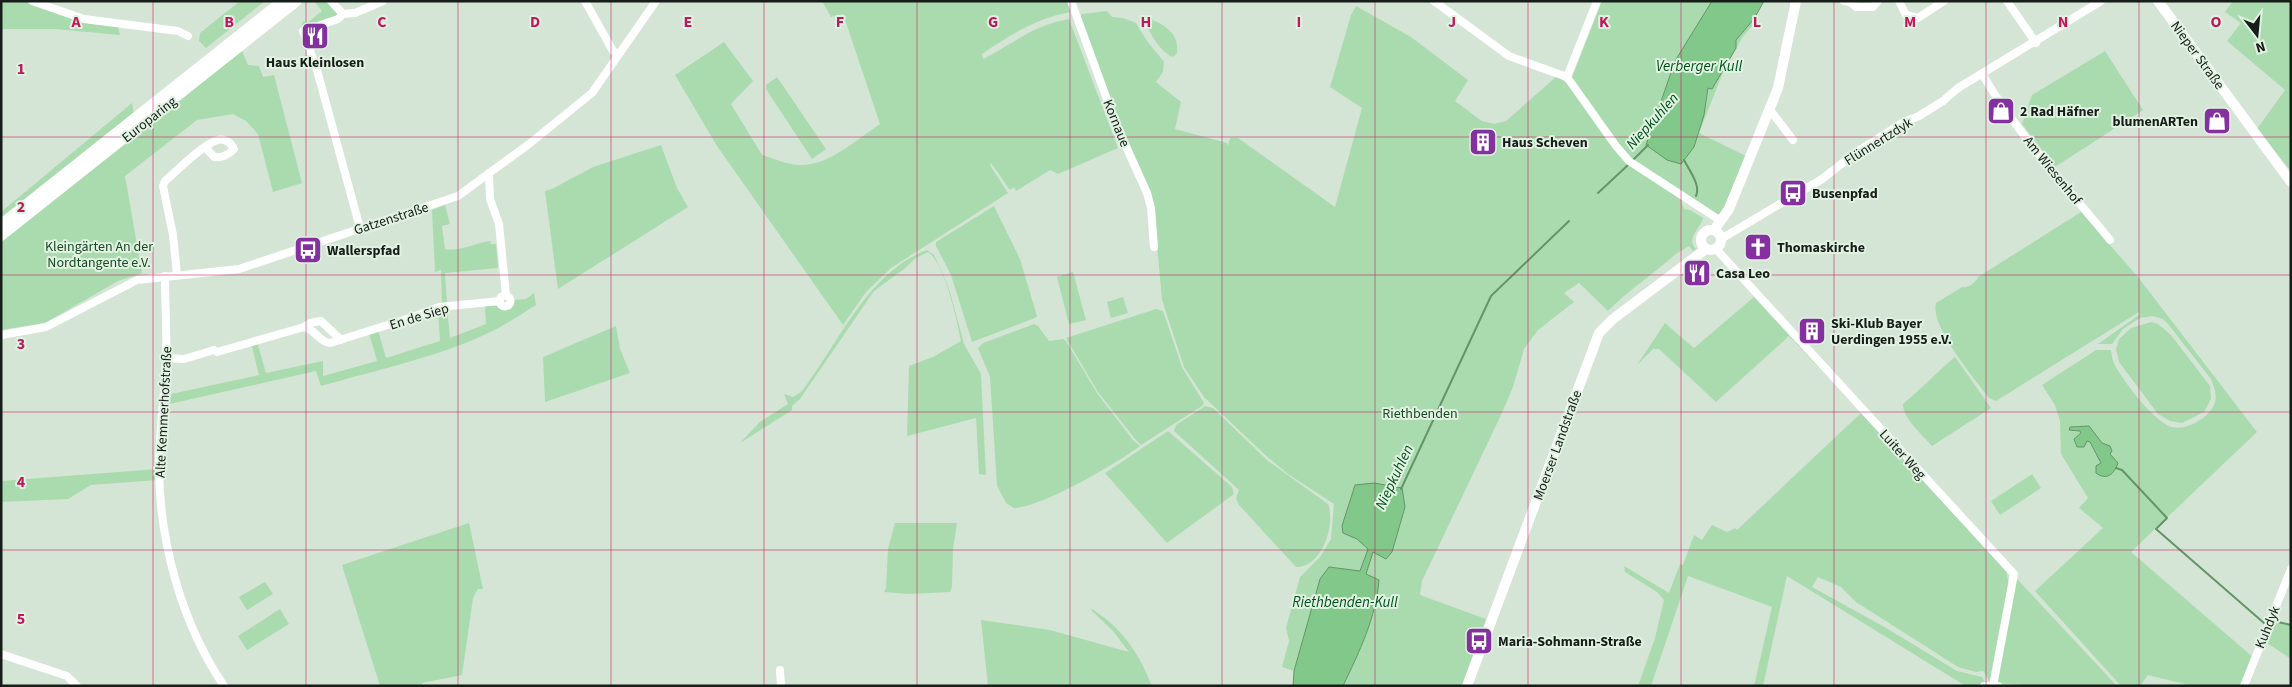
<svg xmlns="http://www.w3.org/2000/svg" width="2292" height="687" viewBox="0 0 2292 687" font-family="'Source Sans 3',sans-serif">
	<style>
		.green { fill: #aadbaf }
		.water { fill: #83c88b; stroke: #639568 }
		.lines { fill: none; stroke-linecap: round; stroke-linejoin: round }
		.stream { stroke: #639568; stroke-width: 2 }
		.minor { stroke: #fff; stroke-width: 8 }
		.major { stroke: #fff; stroke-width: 10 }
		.grid { fill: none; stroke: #c2185b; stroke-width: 1; stroke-opacity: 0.55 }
		.labels { text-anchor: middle; stroke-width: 4; stroke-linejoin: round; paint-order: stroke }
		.street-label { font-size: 14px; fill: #171d18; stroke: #e1f2e2 }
		.poi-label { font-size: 14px; font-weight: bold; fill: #171d18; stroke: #e1f2e2; text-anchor: start }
		.park-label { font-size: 14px; fill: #194a22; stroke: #e1f2e2 }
		.water-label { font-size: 15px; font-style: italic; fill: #00521a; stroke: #e1f2e2 }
		.grid-label { font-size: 16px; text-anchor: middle; font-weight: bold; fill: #c2185b; stroke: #e1f2e2; stroke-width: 4; stroke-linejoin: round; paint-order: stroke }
	</style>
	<rect width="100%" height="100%" fill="#d4e5d5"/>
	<g class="green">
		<polygon points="1,1 26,1 73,19 118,27 120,35 55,29 1,29"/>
		<polygon points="240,1 265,1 206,48 199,41 200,33"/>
		<polygon points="314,1 326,1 338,15 305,27 302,25 303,21 307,23 322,11"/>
		<path d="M822,1H1068L1071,12C1037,18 1011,34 982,54L983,59C1015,43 1031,26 1069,19L1118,148L1058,174L1050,170L1016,191L1014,187L1010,190L991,163L990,165L1008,193L891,268L866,292L843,325L717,146L675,75L724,42L753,81L731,104L762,155C773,158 787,165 800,165C829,166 857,139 880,124L843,14L831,17Z"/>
		<path d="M1602,1H1762L1752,26L1742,38L1722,75L1699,133L1746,156L1719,218L1684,201H1681L1684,209L1690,210L1703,218C1701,228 1685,239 1696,249L1693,251L1689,246C1685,249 1680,251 1676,254C1653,274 1629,290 1608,311L1579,283L1564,293L1574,302L1538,330L1524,349L1513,387L1501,415L1422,581L1420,595L1486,619L1462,686H1293L1294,671L1282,667L1289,641L1286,628L1300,577L1320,557L1331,539L1334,504L1288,474L1264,454L1204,397L1184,367L1162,300L1156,232L1128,144L1109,99L1079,17L1082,14L1107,11L1112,17L1123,18L1136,23L1147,41L1164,62L1163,72L1156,82L1181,102L1175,129L1227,143L1228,146L1230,138H1238L1335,207L1362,108L1330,87L1351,15L1356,6L1411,37L1468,80L1455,101L1482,121L1494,124L1506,121L1557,76L1569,85Z"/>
		<polygon points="2233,1 2291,1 2291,171 2257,129 2285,90 2227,41 2241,23 2225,12"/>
		<path d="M1150,19C1166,25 1179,34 1177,53L1173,57C1160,52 1149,33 1145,20Z"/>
		<polygon points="242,51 248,65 259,66 263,77 274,75 302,183 273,192 258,134 246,121 233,114 197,120 125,176 142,273 118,281 45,323 1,330 1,212 132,103 137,132"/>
		<polygon points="2105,51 2143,110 2055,167 2022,124 2032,95"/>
		<polygon points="777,77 826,149 812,159 766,89 766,85"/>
		<polygon points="661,145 677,188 688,207 558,289 545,191 552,189 593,167"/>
		<path d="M445,205L450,224L442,226L445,249C460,252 475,243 490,241L491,244H496L498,268L445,273L447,304H442L441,270L435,272L432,210Z"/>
		<polygon points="994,206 1020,259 1037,316 1035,318 972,342 951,275 936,246 936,242"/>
		<path d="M2081,212L2138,277L2257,432L2156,528L2264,623L2155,529L2131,552L2254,658L2243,686H2193L2148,675L2140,686H2121L2035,591L2103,528L2079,508L2088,498L2061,454L2060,421L2055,405L2042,385L2096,350H2111C2112,357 2113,363 2117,369C2126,384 2154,422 2172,427C2187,431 2211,417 2215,402C2217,394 2214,387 2211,379L2168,324L2163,319L2153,316L2140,318L2123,329L2112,344H2098L2139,315V312L1996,401L1989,398C1975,380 1929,325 1936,303L1962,287C1970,288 1975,283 1978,277Z"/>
		<path d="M927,250L934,255L943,274L950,292L964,344L981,374L986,475L979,474L976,418L907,436L909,366L933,357L961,341C957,321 945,263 928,252L916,258L904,269L874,291L800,399L792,406V410L740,443L760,422L788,404L784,394L793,397L801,392C838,345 867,272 927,250Z"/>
		<polygon points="1073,272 1086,320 1069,324 1057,277"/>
		<path d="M534,293L536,305C520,315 504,326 486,334C438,357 373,371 321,386L316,371L165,405L167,397L170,398L171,394L259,375L251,343L257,342L266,373L323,361V376L377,361L369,333L378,330L386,358L440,341L438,310L447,307L450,338L486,324L485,306L497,305L502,308L508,309L512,305L513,300L526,299Z"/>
		<polygon points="1123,297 1128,313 1111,318 1107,302"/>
		<polygon points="1754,297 1861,412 1789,336 1716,402 1659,349 1653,349 1637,365 1665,323 1694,348"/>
		<polygon points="1156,309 1163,311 1182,367 1204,403 1202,406 1141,445 1135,439 1098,392 1066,338"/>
		<polygon points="2151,322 2158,324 2171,335 2210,386 2211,399 2204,412 2182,423 2170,421 2158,414 2119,362 2116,349 2119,339 2131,328"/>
		<path d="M1034,324L1038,326L1049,341L1063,339L1066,341L1097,393L1133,440L1140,446C1118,463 1040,508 1014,508L1006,503L997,486L990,377L978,348L983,343Z"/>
		<polygon points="616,326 620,349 630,373 545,402 543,357"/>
		<path d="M1955,357L1991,408L1932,446C1923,435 1903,419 1903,404C1921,389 1937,372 1955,357Z"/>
		<path d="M1205,406L1213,408L1267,460L1328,504C1336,524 1322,568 1296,567L1239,505L1236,498L1239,490L1174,431L1176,425Z"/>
		<polygon points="1861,413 2006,570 2009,585 1990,682 1983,671 1976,672 1958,667 1856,602 1841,587 1818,577 1812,587 1888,629 1957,671 1982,677 1986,684 1964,685 1787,576 1763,686 1754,686 1772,607 1688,576 1651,686 1638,686 1655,638 1664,600 1657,592 1625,572 1624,566 1669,593 1680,564 1683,565 1694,535 1702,540 1712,525 1727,532 1735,528 1737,530"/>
		<polygon points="1168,431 1232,487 1234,494 1167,543 1105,473"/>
		<polygon points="157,469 158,480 91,485 68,499 1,502 1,481"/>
		<polygon points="2032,474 2041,488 2000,515 1991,501"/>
		<polygon points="469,523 483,589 478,589 473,598 462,675 422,683 422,686 380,686 342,565"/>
		<polygon points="895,523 957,523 953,549 952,587 950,592 908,594 884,592 886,588 888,549"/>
		<polygon points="2016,580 2018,580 2117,686 2037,686 1997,683"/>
		<polygon points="265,582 273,594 247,610 239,597"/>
		<polygon points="280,609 289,624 247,650 238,636"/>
		<path d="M1092,609C1122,628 1139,653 1152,686H988L981,620L1050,630L1129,652L1113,631L1091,610Z"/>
		<polygon points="2274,619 2291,625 2291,659 2264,641"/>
	</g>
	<g class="water">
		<polygon points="1712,1 1764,1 1754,19 1736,40 1736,48 1712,89 1708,88 1704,115 1694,147 1681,164 1667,160 1646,145 1675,61"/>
		<path d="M2089,426L2102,443L2110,446L2112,451L2110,454L2118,463C2114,474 2107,481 2096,473V466L2101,463L2090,442L2087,441L2084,447H2077L2074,439L2081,433L2080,431L2069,430L2070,427Z"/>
		<path d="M1374,483L1402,488L1405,507L1392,552L1386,559L1373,552L1366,574L1379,580C1376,618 1359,652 1343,686H1293L1294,671L1320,579L1329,567L1360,571L1368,549L1357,539L1343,533L1342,526L1355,485Z"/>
	</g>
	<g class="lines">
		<g class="stream">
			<polyline points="1633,160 1648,145"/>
			<path d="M1684,160C1689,170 1701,185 1696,196"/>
			<polyline points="1598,193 1628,165"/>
			<polyline points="2116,468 2122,470 2167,518 2156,529 2264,623"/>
			<polyline points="1401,489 1491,296 1569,221"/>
			<polyline points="2273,621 2291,625"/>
		</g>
		<g class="minor">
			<polyline points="32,1 84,19 178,31 188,36"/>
			<polyline points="331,1 343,14"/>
			<polyline points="585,1 613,51 619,54"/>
			<polyline points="1071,1 1116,124 1147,193 1151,208 1154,247"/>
			<polyline points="1434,1 1509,56 1567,77 1616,146 1629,161 1721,221"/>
			<polyline points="1844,1 1850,2 1856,7 1873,7 1878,1"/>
			<polyline points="1899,1 1906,15 1918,18 1944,1"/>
			<polyline points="2007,1 2036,43"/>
			<path d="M1982,74C2017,133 2066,186 2110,240"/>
			<polyline points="1567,77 1597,1"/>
			<polyline points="1770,110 1793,140"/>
			<polyline points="489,173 490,199 499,224 506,295"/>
			<polyline points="360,228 317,70 303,31 338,19 343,14 355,13 383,1"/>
			<polyline points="1721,239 1822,179 1858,151 1902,123 1919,116 1943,101 1958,88 2101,1"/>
			<polyline points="1716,249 2014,574 1993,686"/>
			<path d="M177,275L173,235L163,186L165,181C178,170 200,147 215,141C223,137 231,142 234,149C229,155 221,158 214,157L206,148"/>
			<path d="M165,276C165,303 167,329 166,356C165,394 159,432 159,470C160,544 182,624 224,686"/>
			<circle cx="505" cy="301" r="5.5"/>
			<polyline points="304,327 310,323 321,321 341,340"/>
			<polyline points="1,335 46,327 137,280 239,269 458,196 529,144 592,93 656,1"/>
			<path d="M166,358L184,359L214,350L217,352L304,327C315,329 319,342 330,343L410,318L439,307L500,301"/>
			<polyline points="1,654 67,676 77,686"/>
			<polyline points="780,670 781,686"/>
			<polyline points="1984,686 1998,686"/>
			<polyline points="2244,686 2291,569"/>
		</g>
		<g class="major">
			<polyline points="2158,1 2291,182"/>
			<polyline points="1,224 282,1"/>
			<circle cx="1711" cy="240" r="10"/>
			<polyline points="1714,230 1729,209 1778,88 1796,1"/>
			<polyline points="1,236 297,1"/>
			<polyline points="1467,686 1599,333 1613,319 1706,249"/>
		</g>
	</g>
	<path class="grid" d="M153,1V686M306,1V686M458,1V686M611,1V686M764,1V686M917,1V686M1070,1V686M1222,1V686M1375,1V686M1528,1V686M1681,1V686M1834,1V686M1986,1V686M2139,1V686M1,137H2291M1,275H2291M1,412H2291M1,550H2291"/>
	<defs>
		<g id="restaurant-square" transform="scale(1.4375)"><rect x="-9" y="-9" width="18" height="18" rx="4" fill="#84309e" stroke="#e1f2e2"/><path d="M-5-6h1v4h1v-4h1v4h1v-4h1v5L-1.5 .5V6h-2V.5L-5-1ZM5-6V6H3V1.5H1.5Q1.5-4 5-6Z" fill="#fff"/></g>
		<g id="shop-square" transform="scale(1.4375)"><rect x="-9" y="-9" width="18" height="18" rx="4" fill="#84309e" stroke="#e1f2e2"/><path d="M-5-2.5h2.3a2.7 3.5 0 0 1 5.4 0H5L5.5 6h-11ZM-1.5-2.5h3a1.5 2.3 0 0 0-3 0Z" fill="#fff"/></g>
		<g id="building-square" transform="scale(1.4375)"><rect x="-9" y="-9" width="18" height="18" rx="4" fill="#84309e" stroke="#e1f2e2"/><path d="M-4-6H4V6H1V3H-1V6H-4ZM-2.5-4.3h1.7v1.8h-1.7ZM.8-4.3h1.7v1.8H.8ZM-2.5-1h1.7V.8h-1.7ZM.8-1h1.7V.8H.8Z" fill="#fff"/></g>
		<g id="bus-square" transform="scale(1.4375)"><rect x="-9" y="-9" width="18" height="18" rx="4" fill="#84309e" stroke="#e1f2e2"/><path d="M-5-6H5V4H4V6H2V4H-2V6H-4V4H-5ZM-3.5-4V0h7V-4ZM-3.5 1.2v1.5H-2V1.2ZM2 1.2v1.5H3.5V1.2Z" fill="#fff"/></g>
		<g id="church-square" transform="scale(1.4375)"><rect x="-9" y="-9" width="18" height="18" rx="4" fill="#84309e" stroke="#e1f2e2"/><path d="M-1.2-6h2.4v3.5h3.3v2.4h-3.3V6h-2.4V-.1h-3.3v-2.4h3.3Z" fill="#fff"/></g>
	</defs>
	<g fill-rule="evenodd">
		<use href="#restaurant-square" x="315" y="36"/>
		<use href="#shop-square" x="2001" y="111"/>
		<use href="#shop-square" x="2217" y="121"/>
		<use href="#building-square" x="1483" y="142"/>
		<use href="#bus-square" x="1793" y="193"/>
		<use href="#church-square" x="1758" y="247"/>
		<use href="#bus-square" x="308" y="250"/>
		<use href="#restaurant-square" x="1697" y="273"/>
		<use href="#building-square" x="1812" y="331"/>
		<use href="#bus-square" x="1479" y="641"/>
	</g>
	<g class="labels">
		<g class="street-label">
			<text transform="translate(2198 55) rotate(54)" y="5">Nieper Straße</text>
			<text transform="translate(149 119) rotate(-38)" y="5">Europaring</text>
			<text transform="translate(1117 123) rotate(68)" y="5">Kornaue</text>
			<text transform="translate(1878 141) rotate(-32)" y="5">Flünnertzdyk</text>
			<text transform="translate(2053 170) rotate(51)" y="5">Am Wiesenhof</text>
			<text transform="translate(391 218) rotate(-18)" y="5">Gatzenstraße</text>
			<text transform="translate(419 316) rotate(-17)" y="5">En de Siep</text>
			<text transform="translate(163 412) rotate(-87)" y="5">Alte Kemmerhofstraße</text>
			<text transform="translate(1557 445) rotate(-70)" y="5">Moerser Landstraße</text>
			<text transform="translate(1903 454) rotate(48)" y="5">Luiter Weg</text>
			<text transform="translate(2267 627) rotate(-68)" y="5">Kuhdyk</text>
		</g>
		<g class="poi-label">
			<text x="315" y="67" text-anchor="middle">Haus Kleinlosen</text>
			<text x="2020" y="116">2 Rad Häfner</text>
			<text x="2198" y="126" text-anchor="end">blumenARTen</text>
			<text x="1502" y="147">Haus Scheven</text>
			<text x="1812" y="198">Busenpfad</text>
			<text x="1777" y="252">Thomaskirche</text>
			<text x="327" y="255">Wallerspfad</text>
			<text x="1716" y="278">Casa Leo</text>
			<text x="1831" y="328">Ski-Klub Bayer<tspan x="1831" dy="16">Uerdingen 1955 e.V.</tspan></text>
			<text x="1498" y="646">Maria-Sohmann-Straße</text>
		</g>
		<g class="park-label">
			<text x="99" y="251">Kleingärten An der<tspan x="99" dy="16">Nordtangente e.V.</tspan></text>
			<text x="1420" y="418">Riethbenden</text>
		</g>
		<g class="water-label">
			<text x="1699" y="71">Verberger Kull</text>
			<text transform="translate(1652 121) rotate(-48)" y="5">Niepkuhlen</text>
			<text transform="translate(1394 477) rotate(-65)" y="5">Niepkuhlen</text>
			<text x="1345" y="607">Riethbenden-Kull</text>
		</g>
	</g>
	<g class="grid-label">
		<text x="76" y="27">A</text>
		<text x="229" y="27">B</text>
		<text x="382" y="27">C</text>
		<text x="535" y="27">D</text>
		<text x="688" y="27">E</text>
		<text x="840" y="27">F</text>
		<text x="993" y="27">G</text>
		<text x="1146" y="27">H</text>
		<text x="1299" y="27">I</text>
		<text x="1452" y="27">J</text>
		<text x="1604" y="27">K</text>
		<text x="1757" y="27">L</text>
		<text x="1910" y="27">M</text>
		<text x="2063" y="27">N</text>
		<text x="2216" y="27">O</text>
		<text x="21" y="74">1</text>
		<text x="21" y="212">2</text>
		<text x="21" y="349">3</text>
		<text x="21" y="487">4</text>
		<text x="21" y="624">5</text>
	</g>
	<rect width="2292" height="687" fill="none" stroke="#171d18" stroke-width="5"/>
	<g transform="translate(2257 35) rotate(164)" stroke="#e1f2e2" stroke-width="4" paint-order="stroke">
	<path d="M0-4L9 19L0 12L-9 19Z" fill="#171d18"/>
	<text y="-8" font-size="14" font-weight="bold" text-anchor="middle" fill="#171d18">N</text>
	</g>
</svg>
